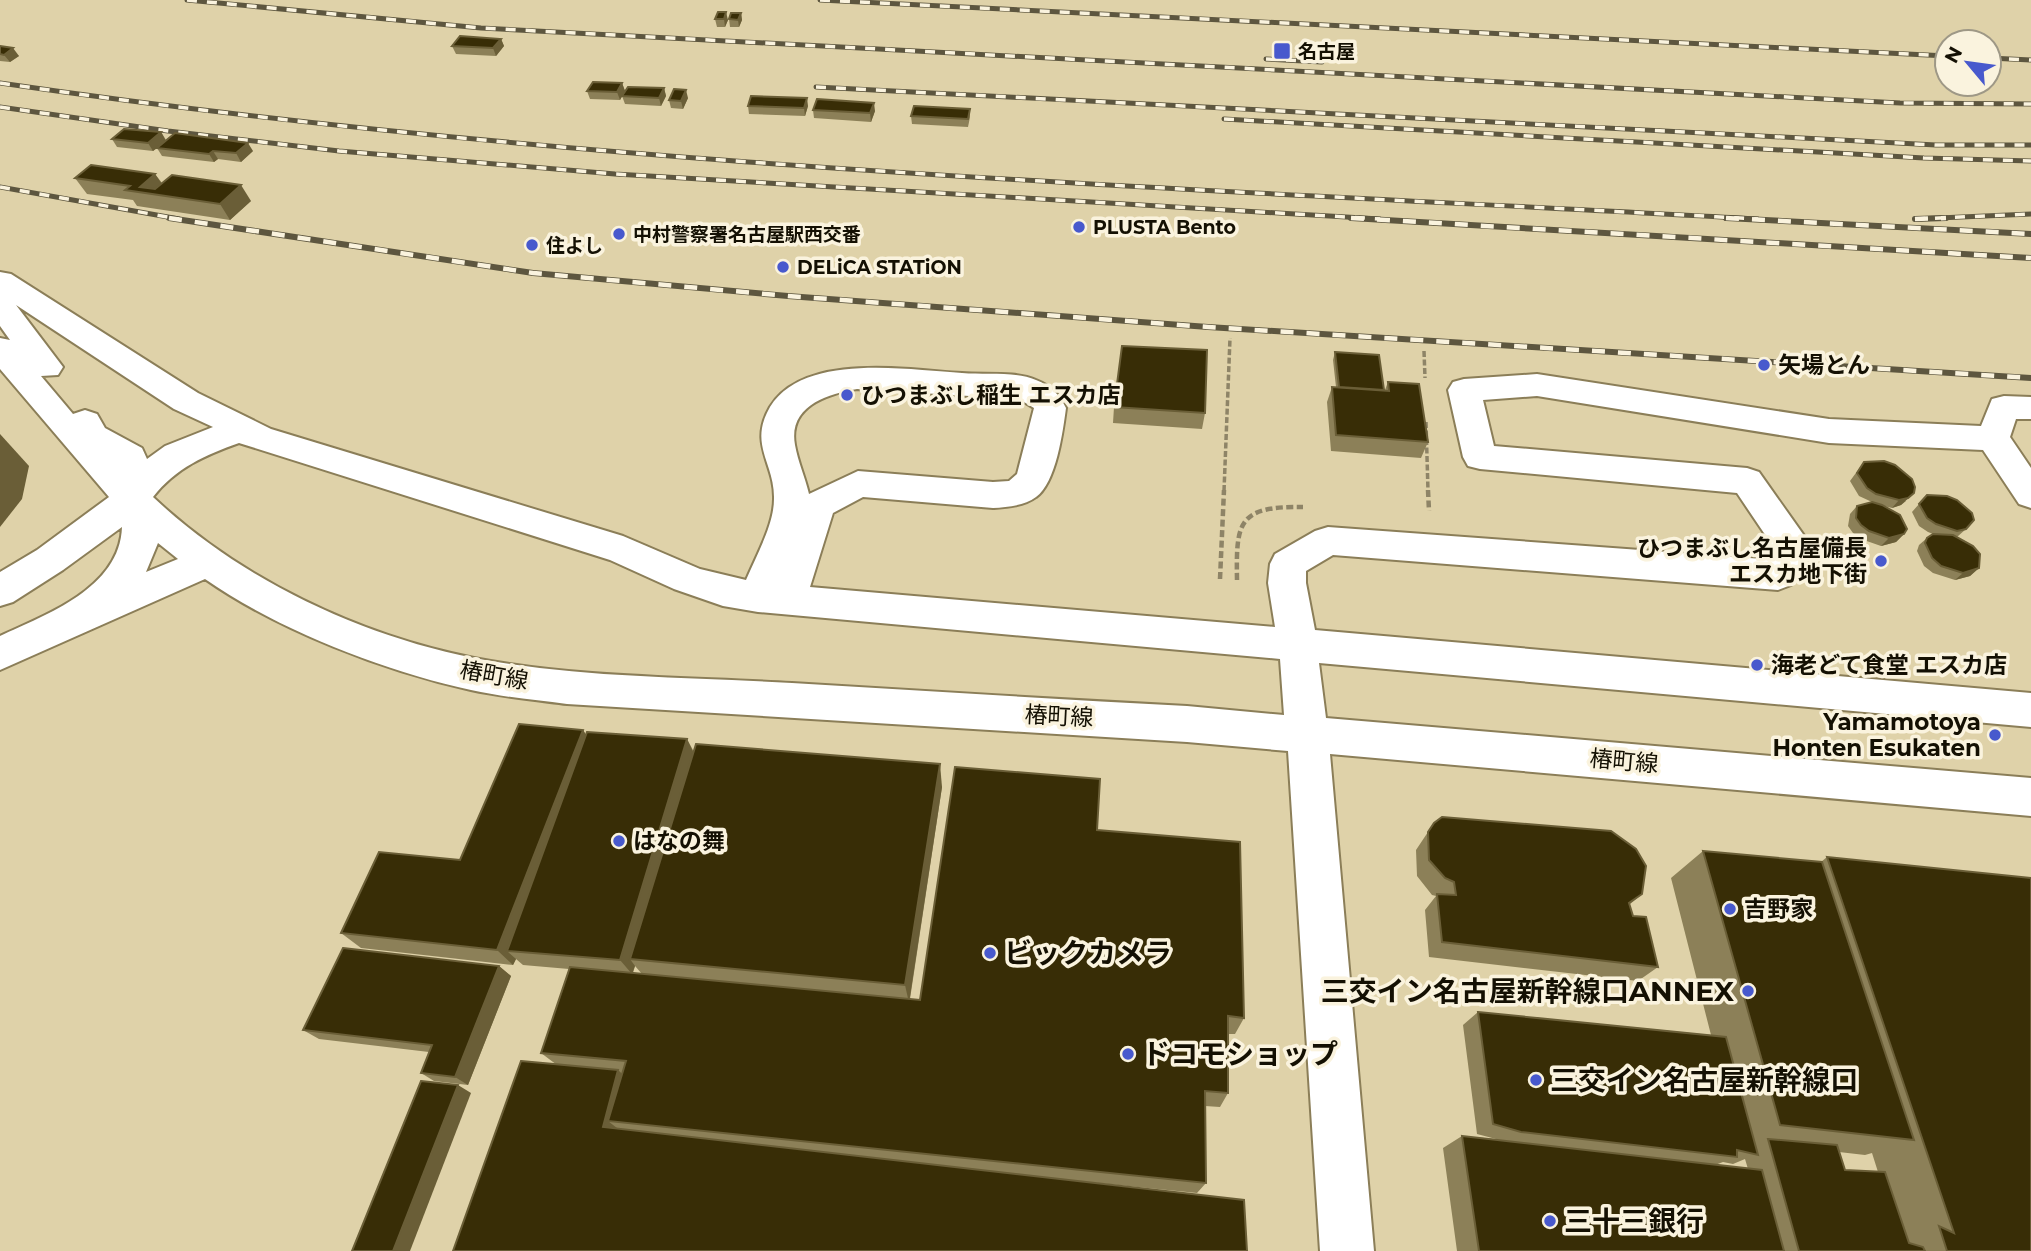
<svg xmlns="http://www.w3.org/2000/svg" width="2031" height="1251" viewBox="0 0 2031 1251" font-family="Montserrat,'Noto Sans JP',sans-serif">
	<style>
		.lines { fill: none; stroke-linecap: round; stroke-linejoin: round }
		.minor-casing { stroke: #8b7e58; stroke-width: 4 }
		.path-far1 { stroke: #8e8467; stroke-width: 3.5; stroke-dasharray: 6 2.5; stroke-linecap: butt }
		.path { stroke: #8e8467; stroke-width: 4.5; stroke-dasharray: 7 3.5; stroke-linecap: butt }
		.minor { fill: #fff; fill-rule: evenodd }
		.rail-far1-casing { stroke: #5d563f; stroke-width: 5 }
		.rail-casing { stroke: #5d563f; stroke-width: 6 }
		.rail-far1 { stroke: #faf3de; stroke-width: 3.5; stroke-dasharray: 10; stroke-linecap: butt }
		.rail { stroke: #faf3de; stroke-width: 4.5; stroke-dasharray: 13; stroke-linecap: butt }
		.wall { fill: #8c8058; fill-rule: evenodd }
		.shaded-wall { fill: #6a5e37 }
		.building { fill: #382d06; stroke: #6a5e37; stroke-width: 2 }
		.poi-dot { fill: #4859cd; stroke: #faf3de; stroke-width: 2.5 }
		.labels { text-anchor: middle; stroke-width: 7; stroke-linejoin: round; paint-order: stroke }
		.far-poi-label { font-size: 19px; font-weight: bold; fill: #141003; stroke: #faf3de; text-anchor: start }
		.poi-label { font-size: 23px; font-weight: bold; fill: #141003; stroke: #faf3de; text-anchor: start }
		.street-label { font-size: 23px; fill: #141003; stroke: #faf3de }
		.near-poi-label { font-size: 28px; font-weight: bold; fill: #141003; stroke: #faf3de; text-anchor: start }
	</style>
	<rect width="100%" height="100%" fill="#dfd2a9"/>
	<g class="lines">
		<g class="minor-casing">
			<path id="minor" d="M0,272L11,274L198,393L271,429L623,536L700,569L746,580C756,556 774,525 774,499C775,463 748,445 770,407C804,352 908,370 962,373C985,375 1015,371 1036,380C1051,386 1059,394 1066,408C1063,431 1056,483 1036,497C1024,506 1007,507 993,508L863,497L833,513L810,587L1275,627L1268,583L1270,564L1275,554L1315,531L1328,527L1763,559L1768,539L1737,493L1480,469L1468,466L1463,457L1448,390L1453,382L1464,379L1537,374L1829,419L1981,426L1992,399L2004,396L2031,397V419H2016L2010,437L2031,468V508L2019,504L1983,450L1829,443L1537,396L1483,400L1494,446L1747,468L1759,472L1805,537L1797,575L1791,585L1778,590L1333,555L1306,571V583L1315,630L2031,693V727L1319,663L1326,718L2031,778V816L1330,754L1374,1251H1320L1288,751L1187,742L567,704C535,700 503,697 471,690C384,671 278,630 205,579L0,670V636C47,614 120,588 122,527L63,570L13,602L0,606V572L37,550L109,497L0,369V338L10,340L0,326ZM16,305L174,409L213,427L165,446L147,459L142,448L105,428L97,414L85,410L73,414L41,376L58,375L63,367ZM857,389L1019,399L1034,408L1017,474L1009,481L993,482L858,471L809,494C805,477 798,462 795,445C788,407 826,394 857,389ZM239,443L610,560L674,589L723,606L758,612L1280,659L1284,715L1187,706C1055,699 924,691 792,683C687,677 578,678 474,658C358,635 240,579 153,497C176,468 205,455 239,443ZM158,543L178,559L146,572Z"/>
		</g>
		<g class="path-far1">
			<polyline points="1424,351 1425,378"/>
			<polyline points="1426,422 1428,491"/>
			<polyline points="1224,491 1230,338"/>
		</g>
		<g class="path">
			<polyline points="1428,490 1429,511"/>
			<polyline points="1220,579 1224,490"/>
			<path d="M1237,580C1236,522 1238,506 1303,507"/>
		</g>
		<use href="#minor" class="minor"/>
		<g class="rail-far1-casing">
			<g id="rail-far1">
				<polyline points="187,0 481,28 1900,103 2031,104"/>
				<polyline points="820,0 1947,56"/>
				<polyline points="1989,58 2031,60"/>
				<polyline points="1266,59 1322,62"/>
				<path d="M0,83C582,168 1171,187 1758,219"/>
				<polyline points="816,87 1936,145 2031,145"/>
				<polyline points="0,107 168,131 339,151 615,174 1380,219"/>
				<polyline points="1224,119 1924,158 2031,161"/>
				<polyline points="0,187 179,219"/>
				<polyline points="1915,219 2031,214"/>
			</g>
		</g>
		<g class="rail-casing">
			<g id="rail">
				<polyline points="169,218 533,273 788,296 1208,327 2031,378"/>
				<polyline points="1351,218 2031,258"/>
				<polyline points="1726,218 2031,234"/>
				<polyline points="1915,219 1946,218"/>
			</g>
		</g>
		<use href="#rail-far1" class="rail-far1"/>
		<use href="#rail" class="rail"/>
	</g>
	<g class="wall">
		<polygon points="718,12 728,20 725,27 717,27 715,19"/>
		<polygon points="741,13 742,20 739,27 730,27 729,19"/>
		<polygon points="501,39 504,46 496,56 456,54 452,46"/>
		<polygon points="0,46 19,56 10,62 0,61"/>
		<polygon points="622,83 625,91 620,100 590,99 587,91"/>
		<polygon points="664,88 666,96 661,106 625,104 622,96"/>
		<polygon points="688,98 683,109 671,108 669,100"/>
		<polygon points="748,106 808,106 805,116 749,114"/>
		<polygon points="970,109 970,117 968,127 912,124 911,116"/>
		<polygon points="813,110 875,111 871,122 814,118"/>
		<polygon points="161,132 166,140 253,151 241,162 218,159 214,162 162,156 157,148 153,151 117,147 112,139"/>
		<polygon points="155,174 162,183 251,201 230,220 137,206 133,200 87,194 75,178"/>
		<polygon points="1335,352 1384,390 1385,390 1388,382 1428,442 1421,458 1331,451 1327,402 1332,387 1336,387 1333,360"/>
		<polygon points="1114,407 1205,413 1202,429 1113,423"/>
		<polygon points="1864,462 1906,501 1901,505 1892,508 1884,506 1904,534 1896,542 1881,546 1861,539 1853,533 1848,526 1850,514 1857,506 1872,502 1859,496 1850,481"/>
		<polygon points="1927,495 1966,529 1957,537 1979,568 1970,576 1955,580 1933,573 1924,566 1917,551 1919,545 1927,538 1933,534 1928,532 1919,526 1912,512"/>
		<path d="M583,730L586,735L687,739L694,752L942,787L910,999L920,1000L1097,830L1244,1018L1235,1034H1228V1093L1220,1107L1205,1106L1206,1183L1197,1193L1049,1178L453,1251L557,1065L541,1053L569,969L523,965L516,959L513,965L361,948L341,933L460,860ZM635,966L642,974L633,973Z"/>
		<polygon points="1434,823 1642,894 1629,905 1633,916 1658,967 1638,981 1429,957 1425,910 1436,896 1432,895 1417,876 1416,850"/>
		<path d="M1703,851L1821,862L1827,857L2031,1251H1457L1443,1148L1462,1136L1496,1139L1477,1134L1463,1025L1478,1012L1711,1035L1671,878ZM1839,1152L1865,1155L1872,1153L1878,1172L1845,1170ZM1745,1159L1748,1169L1715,1165L1723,1162L1733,1164Z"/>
		<polygon points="499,966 511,976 468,1085 434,1081 421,1073 429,1052 319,1039 303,1030"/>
	</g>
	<g class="shaded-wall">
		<polygon points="726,12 728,20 725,27 724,19"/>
		<polygon points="741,13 742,20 739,27 738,20"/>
		<polygon points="501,39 504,46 496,56 493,48"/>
		<polygon points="13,48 19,56 10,62 4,55"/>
		<polygon points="622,83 625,91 620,100 617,92"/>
		<polygon points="664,88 666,96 661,106 659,98"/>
		<polygon points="686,90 688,98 683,109 681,101"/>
		<polygon points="807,98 808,106 805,116 804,108"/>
		<polygon points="874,103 875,111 871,122 870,113"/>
		<polygon points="161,132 166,141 153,151 148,143"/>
		<polygon points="248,143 253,151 241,162 236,153"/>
		<polygon points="213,151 218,159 214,162 209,154"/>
		<polygon points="155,174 166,190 140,187"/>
		<polygon points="241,185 251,201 230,220 220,204"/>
		<polygon points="0,434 29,466 22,499 0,527"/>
		<polygon points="1914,493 1901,505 1892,508 1899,500"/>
		<polygon points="1904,534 1896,542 1881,546 1889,538"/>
		<polygon points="1979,568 1970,576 1955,580 1963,573"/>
		<polygon points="583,730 595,749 507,951 516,959 513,965 497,950"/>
		<polygon points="687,739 696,758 630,959 635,966 632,974 620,960"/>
		<polygon points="940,764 942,787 909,1003 905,985"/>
		<polygon points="499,966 511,976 468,1085 455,1077"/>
		<polygon points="618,1070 634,1085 608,1121 622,1132 603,1127"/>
		<polygon points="458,1085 471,1093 410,1251 393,1251"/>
	</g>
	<g class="building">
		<polygon points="718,12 726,12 724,19 715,19"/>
		<polygon points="731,13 741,13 738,20 729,19"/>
		<polygon points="460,36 501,39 493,48 452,46"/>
		<polygon points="0,46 13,48 4,55 0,54"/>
		<polygon points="593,82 622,83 617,92 587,91"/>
		<polygon points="628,87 664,88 659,98 622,96"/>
		<polygon points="674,89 686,90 681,101 669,100"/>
		<polygon points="751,96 807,98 804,108 748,106"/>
		<polygon points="817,99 874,103 870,113 813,110"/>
		<polygon points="914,106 970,109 968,119 911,116"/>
		<polygon points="124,129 161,132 148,143 112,139"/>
		<polygon points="175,133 248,143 236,153 213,151 209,154 157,148"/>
		<polygon points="91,165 155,174 140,187 155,189 172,175 241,185 220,204 125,190 130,186 75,178"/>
		<polygon points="1122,346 1207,350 1205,413 1114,407"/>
		<polygon points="1335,352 1379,355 1384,390 1339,387"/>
		<polygon points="1388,382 1419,384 1428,442 1336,435 1332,387 1389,391"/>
		<polygon points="1884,461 1895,465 1912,479 1915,487 1914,493 1908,498 1899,500 1876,494 1867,488 1857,473 1864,462"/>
		<polygon points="1927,495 1947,496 1957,500 1972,513 1974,520 1966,529 1957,531 1936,524 1927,518 1919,504"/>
		<polygon points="1872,502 1882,505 1900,515 1907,529 1904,534 1889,538 1869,531 1861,525 1856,518 1857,506"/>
		<polygon points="1933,534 1953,535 1973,546 1980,554 1979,568 1963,573 1941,566 1932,558 1925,543 1927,538"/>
		<polygon points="519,724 583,730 497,950 341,933 379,852 460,860"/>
		<polygon points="587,732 687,739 620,960 507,951"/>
		<polygon points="696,744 940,764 905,985 630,959"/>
		<polygon points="955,767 1100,779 1097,830 1240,842 1244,1018 1228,1016 1228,1093 1205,1091 1206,1183 608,1121 626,1061 541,1053 570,967 920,1000"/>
		<polygon points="1442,817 1611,831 1636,849 1646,866 1642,894 1629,903 1633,916 1646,917 1658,967 1442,942 1437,894 1456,895 1454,882 1445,878 1429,860 1428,832 1434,823"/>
		<polygon points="1703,851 1822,862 1914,1140 1780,1125"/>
		<polygon points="1827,857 2031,878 2031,1251 1947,1251 1939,1226 1954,1233"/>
		<polygon points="343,948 499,966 455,1077 421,1073 432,1045 303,1030"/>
		<polygon points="1478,1012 1726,1037 1758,1155 1737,1150 1737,1157 1521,1132 1493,1124"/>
		<polygon points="521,1061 618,1070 603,1127 1244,1200 1247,1251 453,1251"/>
		<polygon points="421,1081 458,1085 393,1251 352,1251"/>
		<polygon points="1462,1136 1762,1170 1784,1251 1479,1251"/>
		<polygon points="1768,1139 1837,1145 1845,1170 1885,1172 1909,1243 1923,1247 1925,1251 1799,1251"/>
	</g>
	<g class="poi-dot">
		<rect x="1273" y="42" width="18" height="18" rx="3.5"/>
		<circle cx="1079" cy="227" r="7"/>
		<circle cx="619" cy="234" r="7"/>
		<circle cx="532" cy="245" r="7"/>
		<circle cx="783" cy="267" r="7"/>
		<circle cx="1764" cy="365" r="7"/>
		<circle cx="847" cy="395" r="7"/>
		<circle cx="1881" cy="561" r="7"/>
		<circle cx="1757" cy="665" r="7"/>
		<circle cx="1995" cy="735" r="7"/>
		<circle cx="619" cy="841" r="7"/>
		<circle cx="1730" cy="909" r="7"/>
		<circle cx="990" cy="953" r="7"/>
		<circle cx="1748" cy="991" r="7"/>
		<circle cx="1128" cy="1054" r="7"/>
		<circle cx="1536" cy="1080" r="7"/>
		<circle cx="1550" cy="1221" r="7"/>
	</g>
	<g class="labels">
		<g class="far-poi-label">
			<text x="1298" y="58">名古屋</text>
			<text x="1093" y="234">PLUSTA Bento</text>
			<text x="633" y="241">中村警察署名古屋駅西交番</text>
			<text x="546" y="252">住よし</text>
			<text x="797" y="274">DELiCA STATiON</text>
		</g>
		<g class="poi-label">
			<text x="1778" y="373">矢場とん</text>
			<text x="861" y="403">ひつまぶし稲生 エスカ店</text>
			<text x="1867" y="556" text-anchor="end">ひつまぶし名古屋備長<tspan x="1867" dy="26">エスカ地下街</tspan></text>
			<text x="1771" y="673">海老どて食堂 エスカ店</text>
			<text x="1981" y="730" text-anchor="end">Yamamotoya<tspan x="1981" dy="26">Honten Esukaten</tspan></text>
			<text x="633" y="849">はなの舞</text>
			<text x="1744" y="917">吉野家</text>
		</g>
		<g class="street-label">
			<text transform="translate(494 675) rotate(10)" y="8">椿町線</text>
			<text transform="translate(1059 716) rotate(3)" y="8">椿町線</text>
			<text transform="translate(1624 761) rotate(5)" y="8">椿町線</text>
		</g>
		<g class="near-poi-label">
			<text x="1004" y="963">ビックカメラ</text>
			<text x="1734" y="1001" text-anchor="end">三交イン名古屋新幹線口ANNEX</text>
			<text x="1142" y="1064">ドコモショップ</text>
			<text x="1550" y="1090">三交イン名古屋新幹線口</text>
			<text x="1564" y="1231">三十三銀行</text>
		</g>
	</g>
	<g transform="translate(1968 63) rotate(299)"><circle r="33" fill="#faf3de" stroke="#9e9886" stroke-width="2"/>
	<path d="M0-5L12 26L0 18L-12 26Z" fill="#4859cd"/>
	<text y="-10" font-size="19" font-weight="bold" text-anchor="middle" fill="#141003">N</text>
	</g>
</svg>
